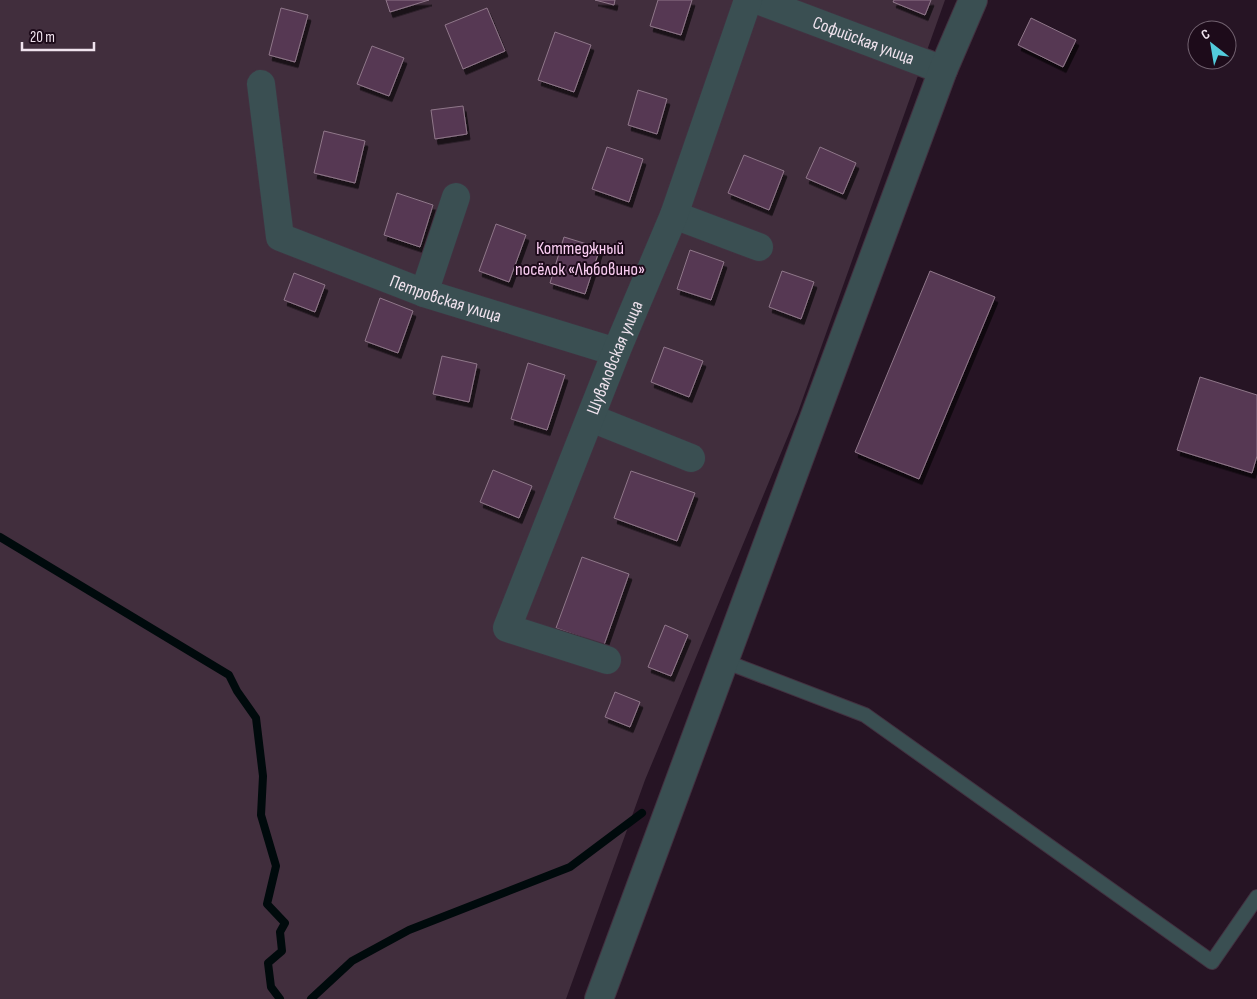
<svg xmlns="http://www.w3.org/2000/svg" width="1257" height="999" viewBox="0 0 1257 999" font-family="'Sofia Sans Condensed',sans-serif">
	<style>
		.green { fill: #412e3d }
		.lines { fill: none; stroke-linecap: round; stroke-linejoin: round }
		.stream { stroke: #000a0c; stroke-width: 8 }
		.building { fill: #573952; stroke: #8f778a; filter: url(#shadow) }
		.lane-casing { stroke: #423140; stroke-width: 16 }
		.street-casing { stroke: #423140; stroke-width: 30 }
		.lane { stroke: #3a4f52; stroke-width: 14 }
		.street { stroke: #3a4f52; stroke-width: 28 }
		.labels { text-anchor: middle; stroke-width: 4; stroke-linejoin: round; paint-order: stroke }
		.street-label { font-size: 18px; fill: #f0e3ee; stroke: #1d0b1a }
		.park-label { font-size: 18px; fill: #fbcef3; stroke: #1d0b1a }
	</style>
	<defs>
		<filter id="shadow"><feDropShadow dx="3" dy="5.5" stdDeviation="0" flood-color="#0009"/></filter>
	</defs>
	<rect width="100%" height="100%" fill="#261424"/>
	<polygon class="green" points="0,0 945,0 798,412 645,780 566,999 0,999"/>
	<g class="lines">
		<g class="stream">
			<polyline points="0,537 229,675 237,691 256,718 263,776 261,815 276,866 267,904 285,923 280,932 282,951 268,963 271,987 280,999"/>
			<polyline points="311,999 352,961 409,930 570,867 642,813"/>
		</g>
	</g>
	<g class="building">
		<polygon points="386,0 429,0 390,12"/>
		<polygon points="595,0 615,0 614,5"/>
		<polygon points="658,0 692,0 681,35 650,26"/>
		<polygon points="894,0 931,0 925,15 893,2"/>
		<polygon points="281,8 308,15 295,62 269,55"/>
		<polygon points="487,8 505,51 463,69 445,25"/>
		<polygon points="1031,18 1076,40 1063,67 1018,45"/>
		<polygon points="555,32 591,45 574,92 538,80"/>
		<polygon points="372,46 404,58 389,96 357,84"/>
		<polygon points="638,90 667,99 657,134 628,125"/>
		<polygon points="463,106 467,134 435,139 431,110"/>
		<polygon points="324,131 365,141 355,183 314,173"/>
		<polygon points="607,147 643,159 629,202 592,189"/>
		<polygon points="820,147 856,163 843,194 806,178"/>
		<polygon points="744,155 784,171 769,210 728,193"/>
		<polygon points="397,193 433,205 420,247 384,235"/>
		<polygon points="496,224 526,235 509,282 479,271"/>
		<polygon points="564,237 600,248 585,294 550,283"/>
		<polygon points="690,250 724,262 711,300 677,289"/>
		<polygon points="782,271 814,282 801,319 769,307"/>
		<polygon points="930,271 995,297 919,479 855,452"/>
		<polygon points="294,273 325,285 315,312 284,300"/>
		<polygon points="380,298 413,311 398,353 365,341"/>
		<polygon points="664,347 703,361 689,397 651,382"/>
		<polygon points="442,356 477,364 469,402 433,394"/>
		<polygon points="528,363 565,375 547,430 511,419"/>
		<polygon points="1200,377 1257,395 1257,456 1252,473 1177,450"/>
		<polygon points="493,470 532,486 519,518 480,502"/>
		<polygon points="631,471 695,493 677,541 614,518"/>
		<polygon points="582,557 629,574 604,645 556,628"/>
		<polygon points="665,625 688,635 671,676 648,667"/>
		<polygon points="615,692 640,702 630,727 605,717"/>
	</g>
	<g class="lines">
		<g class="lane-casing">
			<polyline id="lane" points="724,661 865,715 1212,962 1257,897"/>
		</g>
		<g class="street-casing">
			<g id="street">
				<path id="s1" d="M757,0L943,70"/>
				<path id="s2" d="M261,84L280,237L424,293L616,352"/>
				<polyline points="674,215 759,247"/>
				<polyline points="424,293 456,197"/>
				<polyline points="591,418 691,458"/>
				<path id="s3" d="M607,660L507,628L616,352L674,215L748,0"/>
				<polyline points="599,999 943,70 973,0"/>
			</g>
		</g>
		<use href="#lane" class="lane"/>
		<use href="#street" class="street"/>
	</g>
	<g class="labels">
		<g class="street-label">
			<text dy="6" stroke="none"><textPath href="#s1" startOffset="114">Софийская улица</textPath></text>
			<text dy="6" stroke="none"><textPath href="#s2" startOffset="331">Петровская улица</textPath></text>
			<text dy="6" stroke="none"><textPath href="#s3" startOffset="396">Шуваловская улица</textPath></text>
		</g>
		<g class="park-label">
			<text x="580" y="254">Коттеджный<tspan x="580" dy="21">посёлок «Любовино»</tspan></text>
		</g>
	</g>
	<g transform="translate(1212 45) rotate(329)"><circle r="24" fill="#1d0b1a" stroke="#71616f"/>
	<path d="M0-4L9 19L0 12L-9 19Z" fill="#53cbdb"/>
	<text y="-8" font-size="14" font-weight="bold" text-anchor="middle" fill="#f0e3ee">С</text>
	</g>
	<path d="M22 42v8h72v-8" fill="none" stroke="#f0e3ee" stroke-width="2.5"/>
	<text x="30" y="42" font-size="15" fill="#f0e3ee" stroke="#1d0b1a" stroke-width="4" paint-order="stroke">20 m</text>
</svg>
